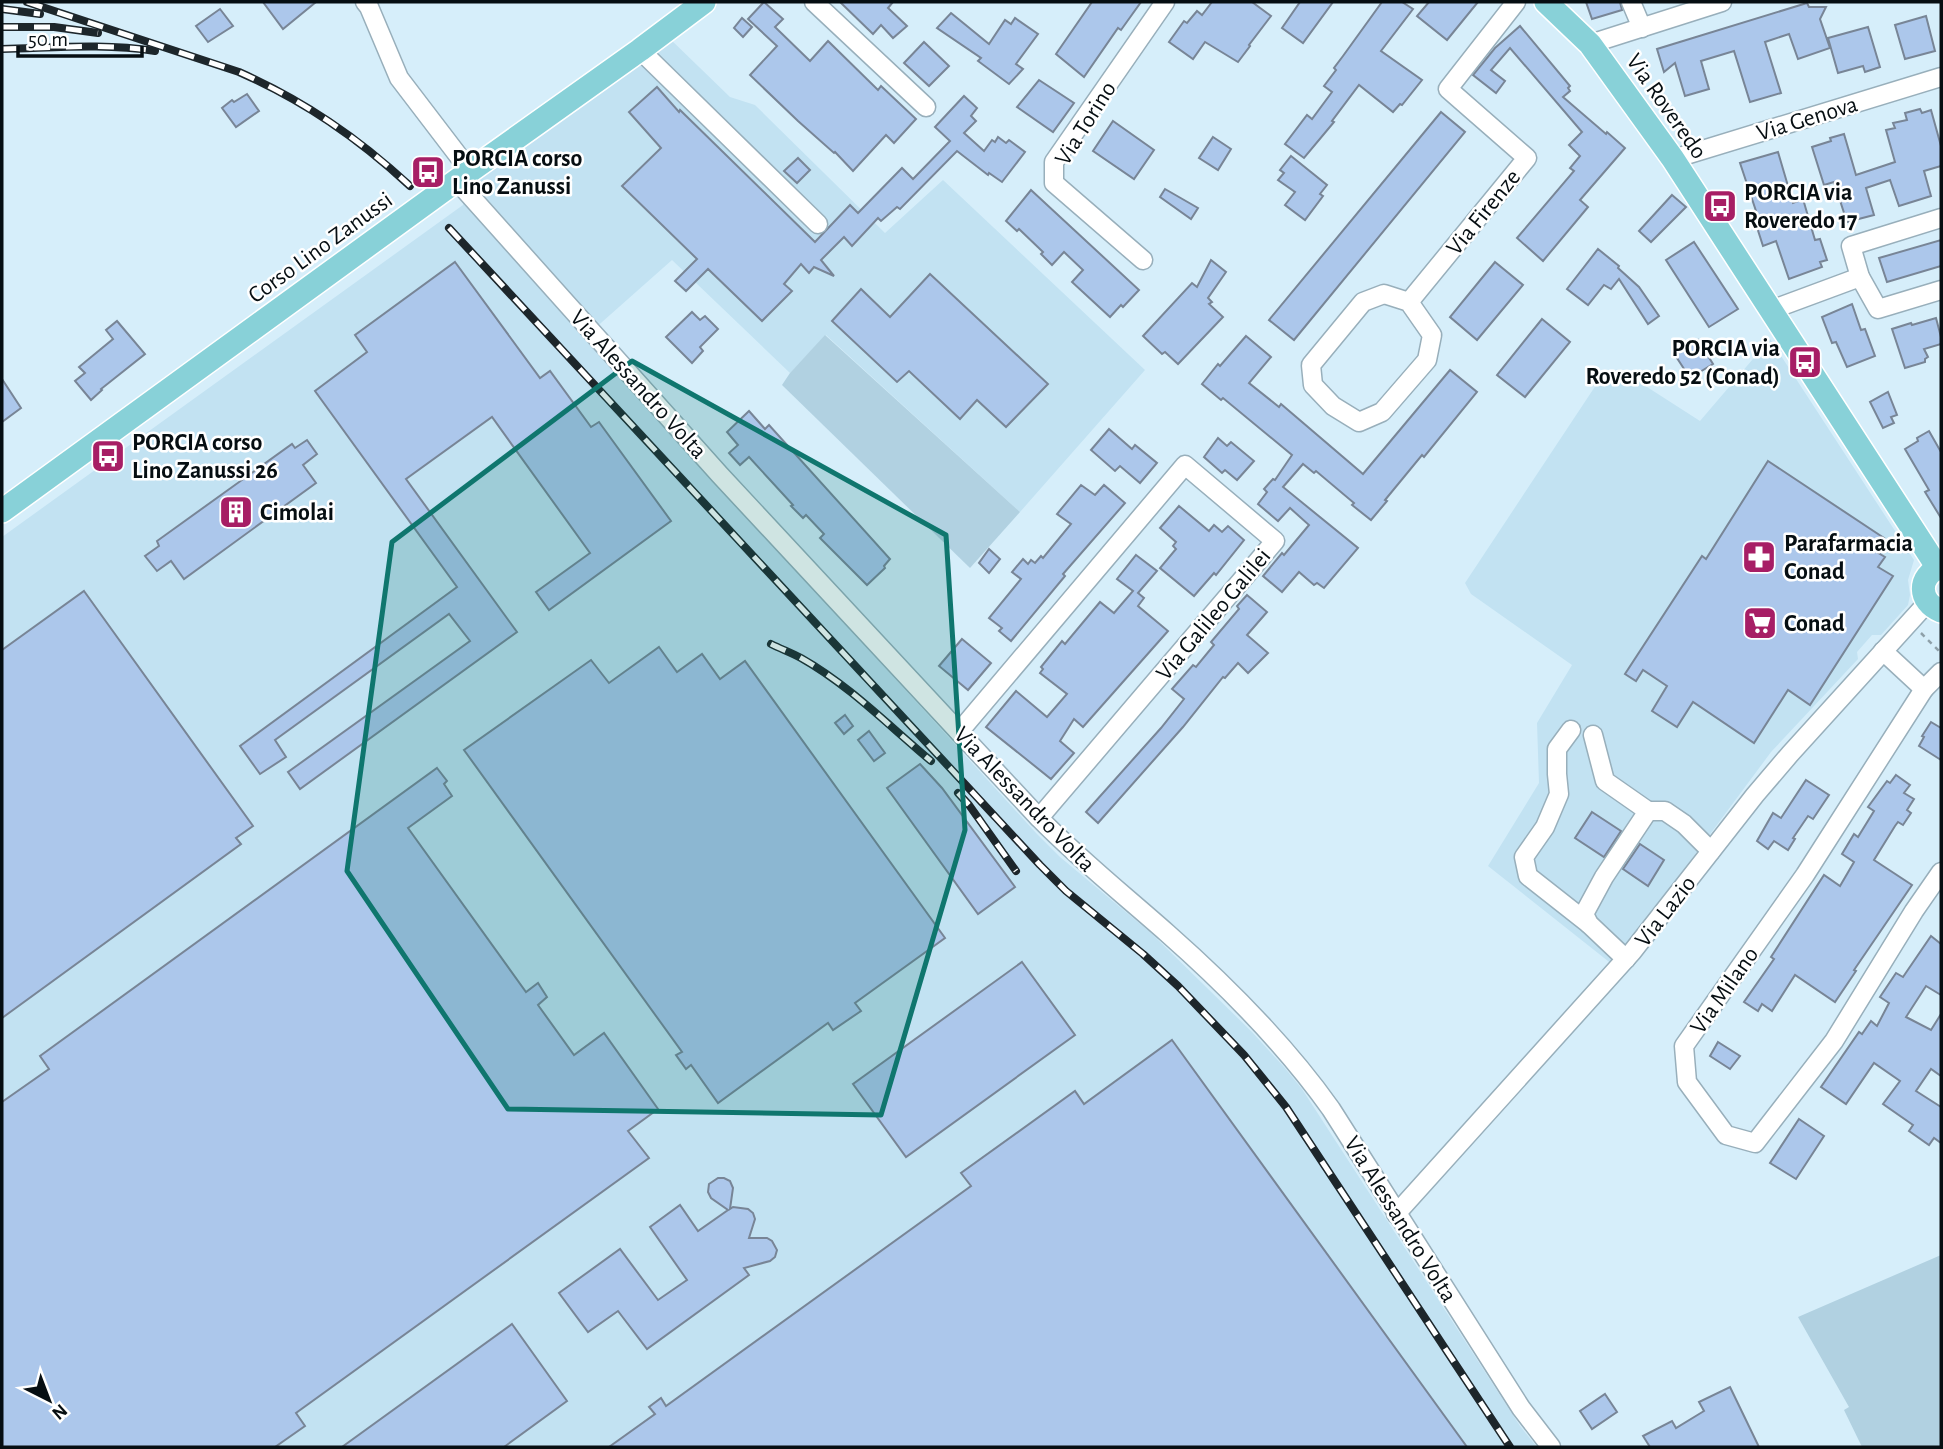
<svg xmlns="http://www.w3.org/2000/svg" width="1943" height="1449" viewBox="0 0 1943 1449" font-family="'Alegreya Sans',sans-serif">
	<style>
		.built { fill: #c2e2f2 }
		.green { fill: #b1d1e1 }
		.building { fill: #acc7eb; stroke: #788596; stroke-width: 2 }
		.lines { fill: none; stroke-linecap: round; stroke-linejoin: round }
		.minor-casing { stroke: #98afbb; stroke-width: 21 }
		.major-casing { stroke: #fff; stroke-width: 26 }
		.path { stroke: #8ea0a9; stroke-width: 2.5; stroke-dasharray: 5 5; stroke-linecap: butt }
		.minor { stroke: #fff; stroke-width: 18 }
		.major { stroke: #88d1d8; stroke-width: 23 }
		.rail-casing { stroke: #1d262b; stroke-width: 8 }
		.rail { stroke: #fff; stroke-width: 5; stroke-dasharray: 16; stroke-linecap: butt }
		.marked { fill: #0f766e; fill-opacity: 0.2; stroke: #0f766e; stroke-width: 5; stroke-linejoin: round }
		.labels { text-anchor: middle; stroke-width: 5; stroke-linejoin: round; paint-order: stroke }
		.street-label { font-size: 24px; fill: #060e12; stroke: #fff }
		.poi-label { font-size: 24px; font-weight: bold; fill: #060e12; stroke: #fff; text-anchor: start }
	</style>
	<rect width="100%" height="100%" fill="#d6eefa"/>
	<g class="built">
		<polygon points="666,35 730,97 755,105 885,233 943,180 1145,370 1020,512 826,335 790,373 672,260 584,338 1036,833 1060,857 1151,933 1252,1032 1284,1067 1302,1089 1520,1426 1537,1447 2,1447 2,537 463,205 466,181"/>
		<polygon points="1770,339 1914,560 1908,580 1910,595 1908,605 1881,635 1872,635 1857,652 1858,659 1771,752 1613,965 1488,866 1539,783 1537,723 1572,665 1471,594 1465,583 1604,373 1619,369 1700,421"/>
	</g>
	<g class="green">
		<polygon points="825,335 1020,512 970,568 782,385 790,373"/>
		<polygon points="1941,1255 1941,1447 1862,1447 1844,1410 1849,1407 1798,1317"/>
	</g>
	<g class="building">
		<polygon points="263,2 316,2 283,29"/>
		<polygon points="764,2 783,19 775,27 810,61 828,41 878,90 881,86 916,119 894,143 886,135 853,171 835,152 834,153 798,121 750,75 777,46 748,19"/>
		<polygon points="840,2 893,2 888,8 907,26 893,38 881,25 873,34"/>
		<polygon points="1092,2 1141,2 1121,30 1118,28 1084,77 1056,54"/>
		<polygon points="1212,2 1252,2 1271,16 1249,45 1250,46 1238,62 1205,42 1193,59 1169,42 1184,21 1187,23 1197,11 1202,15"/>
		<polygon points="1300,2 1333,2 1303,43 1282,28"/>
		<polygon points="1382,2 1402,2 1413,9 1381,51 1422,80 1402,105 1400,104 1393,112 1359,85 1332,121 1334,122 1304,158 1285,144 1307,115 1312,119 1332,92 1324,86 1336,70 1334,68 1343,56"/>
		<polygon points="1429,2 1478,2 1447,40 1417,16"/>
		<polygon points="1586,2 1620,2 1622,10 1592,19"/>
		<polygon points="1807,3 1809,7 1826,7 1820,19 1830,48 1798,59 1789,34 1765,42 1781,93 1750,102 1734,51 1701,61 1709,89 1685,96 1675,63 1664,72 1657,49"/>
		<polygon points="220,9 233,26 208,42 196,26"/>
		<polygon points="951,13 989,44 1005,20 1011,24 1015,18 1038,34 1016,64 1023,69 1009,84 978,61 981,58 937,28"/>
		<polygon points="1926,16 1935,51 1905,59 1895,25"/>
		<polygon points="742,18 752,27 743,37 734,28"/>
		<polygon points="1520,26 1570,86 1568,88 1570,91 1563,97 1606,134 1607,132 1625,148 1580,200 1588,207 1543,261 1517,238 1574,171 1570,168 1580,156 1569,145 1582,132 1510,48 1491,70 1505,81 1496,93 1473,75 1495,48"/>
		<polygon points="1868,27 1880,67 1865,72 1863,66 1838,73 1828,38"/>
		<polygon points="924,42 949,66 929,86 904,63"/>
		<polygon points="1039,80 1074,103 1053,132 1017,107"/>
		<polygon points="657,87 679,112 680,110 815,242 850,205 858,213 902,168 913,179 950,141 935,127 964,96 977,108 971,116 976,121 964,133 984,151 992,140 995,142 998,137 1006,143 1009,140 1025,152 1002,182 989,173 988,175 957,151 900,209 897,207 881,221 878,218 852,246 844,237 821,260 834,276 814,267 809,273 801,264 784,284 792,291 762,321 708,269 686,291 675,281 697,259 622,186 661,148 629,112"/>
		<polygon points="247,94 259,111 236,127 222,108 232,100 234,102"/>
		<polygon points="1920,109 1922,113 1931,110 1941,146 1941,166 1924,171 1931,196 1899,206 1890,180 1866,188 1874,215 1847,222 1834,182 1824,185 1812,147 1831,141 1830,138 1844,134 1856,175 1895,162 1886,130 1895,128 1893,123 1907,120 1905,113"/>
		<polygon points="1441,112 1465,132 1294,340 1269,320"/>
		<polygon points="1113,121 1154,150 1134,179 1093,151"/>
		<polygon points="1213,137 1231,149 1218,170 1199,158"/>
		<polygon points="1778,152 1793,203 1803,199 1815,240 1820,239 1827,260 1820,262 1822,267 1789,279 1776,241 1763,246 1753,215 1757,214 1740,163"/>
		<polygon points="1291,156 1327,185 1320,194 1323,196 1305,220 1285,205 1295,192 1278,180 1284,173 1280,170"/>
		<polygon points="798,158 810,170 797,183 784,171"/>
		<polygon points="1165,189 1198,208 1191,219 1160,197"/>
		<polygon points="1031,190 1139,290 1123,307 1121,305 1110,317 1072,282 1083,270 1064,252 1052,265 1041,254 1043,252 1019,229 1017,231 1006,221"/>
		<polygon points="1672,195 1686,207 1651,242 1639,231"/>
		<polygon points="1941,240 1941,266 1887,282 1879,258"/>
		<polygon points="1694,242 1738,309 1709,327 1666,260"/>
		<polygon points="1598,249 1619,266 1618,268 1639,287 1659,316 1648,324 1619,279 1611,289 1604,285 1588,305 1567,289"/>
		<polygon points="1211,260 1226,272 1208,298 1212,302 1209,304 1223,317 1178,364 1165,352 1162,354 1143,336 1192,283 1197,287"/>
		<polygon points="455,262 540,378 550,371 591,427 599,422 671,521 549,610 536,592 590,553 492,417 406,479 517,632 300,789 288,772 470,641 449,614 275,740 286,757 260,774 240,746 457,587 315,391 367,352 355,335"/>
		<polygon points="1495,262 1523,285 1477,340 1450,317"/>
		<polygon points="930,274 1048,384 1006,427 977,400 960,419 909,371 897,382 832,321 861,289 890,317"/>
		<polygon points="1852,304 1861,330 1865,329 1875,356 1847,367 1836,342 1832,343 1822,317"/>
		<polygon points="692,312 700,320 705,316 718,329 700,347 703,351 692,363 666,337"/>
		<polygon points="1936,318 1941,337 1941,344 1924,349 1928,357 1925,359 1925,362 1905,368 1892,329 1911,323 1912,325"/>
		<polygon points="1542,319 1570,342 1525,397 1497,375"/>
		<polygon points="117,321 145,354 101,389 102,390 91,400 75,381 85,373 79,367 113,339 106,330"/>
		<polygon points="1246,336 1271,357 1249,383 1279,407 1281,404 1363,474 1450,370 1477,392 1424,457 1422,455 1385,500 1387,501 1371,520 1352,505 1354,503 1316,471 1314,473 1303,464 1283,487 1358,548 1324,588 1317,583 1314,585 1299,572 1282,592 1263,576 1282,553 1284,555 1309,525 1290,508 1278,521 1258,504 1267,492 1264,489 1273,479 1275,480 1292,455 1223,398 1221,400 1202,384 1218,364 1220,366"/>
		<polygon points="1698,340 1713,364 1690,378 1675,355"/>
		<polygon points="2,379 21,408 2,422"/>
		<polygon points="1888,392 1897,415 1891,417 1894,423 1883,428 1870,402"/>
		<polygon points="749,411 765,429 769,425 890,559 884,566 885,568 867,585 820,538 824,534 806,515 803,518 791,506 793,505 749,457 740,465 729,453 738,445 727,432"/>
		<polygon points="1109,429 1132,449 1135,445 1157,463 1140,483 1120,466 1115,471 1091,450"/>
		<polygon points="1929,431 1941,452 1941,518 1925,492 1929,490 1905,449 1918,441 1917,438"/>
		<polygon points="1218,438 1227,446 1231,442 1254,461 1237,480 1225,470 1222,473 1204,457"/>
		<polygon points="307,440 317,454 303,465 316,483 184,579 171,561 157,571 145,556 159,546 157,541 292,444 295,448"/>
		<polygon points="1768,461 1884,538 1875,551 1885,557 1878,567 1893,576 1810,705 1788,690 1754,743 1693,702 1677,727 1652,711 1667,686 1643,670 1636,681 1625,674 1702,556 1706,559"/>
		<polygon points="1081,485 1095,495 1104,485 1125,503 1063,574 1065,576 1011,641 999,631 1002,628 989,618 1021,579 1012,572 1023,559 1028,564 1031,560 1035,563 1041,556 1043,558 1071,524 1057,514"/>
		<polygon points="1179,506 1209,531 1214,525 1222,532 1228,526 1244,540 1216,575 1214,573 1194,596 1160,568 1176,549 1173,546 1176,542 1160,528"/>
		<polygon points="989,549 1000,559 989,573 979,563"/>
		<polygon points="1136,555 1157,571 1138,593 1144,598 1138,606 1168,631 1083,727 1074,719 1060,741 1074,753 1051,779 986,727 1016,691 1047,717 1067,694 1040,673 1043,669 1041,667 1062,641 1065,644 1100,602 1114,613 1133,591 1117,579"/>
		<polygon points="84,591 253,826 236,838 241,844 2,1018 2,650"/>
		<polygon points="1247,595 1267,612 1247,635 1268,653 1248,673 1238,663 1225,678 1223,677 1183,727 1098,823 1086,812 1161,728 1184,699 1172,689 1193,665 1196,667 1214,645 1211,642 1239,609 1237,606"/>
		<polygon points="962,639 991,663 968,690 939,666"/>
		<polygon points="659,647 677,672 702,654 720,679 745,661 945,938 855,1003 861,1011 833,1030 828,1023 718,1103 691,1065 686,1069 676,1055 682,1052 464,750 591,660 609,683"/>
		<polygon points="845,715 853,726 844,734 835,723"/>
		<polygon points="1931,722 1941,728 1941,760 1919,746 1924,737 1922,736"/>
		<polygon points="869,731 885,753 874,761 858,740"/>
		<polygon points="920,764 942,788 1015,887 978,914 887,788"/>
		<polygon points="437,768 447,781 444,784 452,796 408,828 526,992 538,983 547,997 538,1005 574,1055 604,1033 658,1109 628,1131 649,1158 296,1413 305,1426 275,1447 2,1447 2,1102 49,1069 40,1056"/>
		<polygon points="1896,775 1910,785 1904,793 1914,799 1907,810 1911,813 1903,825 1898,822 1895,826 1874,860 1912,885 1854,970 1856,971 1835,1002 1795,975 1772,1011 1762,1004 1758,1011 1744,1002 1774,959 1771,957 1824,875 1840,886 1854,862 1842,854 1854,834 1858,837 1874,811 1868,807 1887,781 1890,783"/>
		<polygon points="1806,780 1829,795 1813,819 1808,816 1793,838 1795,839 1788,850 1774,841 1768,849 1757,841 1773,813 1781,818"/>
		<polygon points="1592,812 1621,831 1604,857 1575,838"/>
		<polygon points="1640,844 1664,860 1648,886 1623,869"/>
		<polygon points="1931,936 1941,944 1941,995 1926,986 1906,1017 1931,1030 1941,1014 1941,1076 1931,1069 1916,1091 1941,1107 1941,1143 1934,1138 1929,1145 1909,1131 1913,1125 1883,1104 1900,1081 1874,1063 1846,1104 1821,1087 1859,1032 1862,1034 1871,1021 1877,1026 1889,1003 1880,997 1896,973 1903,977"/>
		<polygon points="1022,962 1075,1035 906,1157 853,1084"/>
		<polygon points="1172,1040 1467,1447 609,1447 655,1414 649,1407 661,1398 666,1406 971,1186 961,1173 1075,1091 1084,1104"/>
		<polygon points="1718,1042 1740,1056 1730,1069 1710,1056"/>
		<polygon points="1799,1119 1824,1136 1796,1179 1770,1163"/>
		<polygon points="718,1178 724,1178 730,1181 733,1188 730,1209 733,1207 748,1209 753,1213 755,1219 749,1238 767,1238 772,1241 777,1250 775,1257 770,1261 744,1268 749,1275 647,1349 618,1311 588,1332 559,1293 620,1249 658,1300 687,1280 650,1227 680,1205 698,1231 728,1210 711,1198 708,1192 709,1184"/>
		<polygon points="512,1324 567,1401 504,1447 342,1447"/>
		<polygon points="1730,1387 1759,1447 1650,1447 1643,1436 1672,1421 1676,1428 1704,1411 1699,1402"/>
		<polygon points="1605,1394 1617,1412 1592,1429 1580,1411"/>
	</g>
	<g class="lines">
		<g class="minor-casing">
			<g id="minor">
				<polyline points="365,2 369,7 399,78 470,171"/>
				<polyline points="814,2 926,107"/>
				<polyline points="1631,2 1642,28"/>
				<polyline points="1590,44 1722,2"/>
				<polyline points="640,50 818,224"/>
				<polyline points="1673,159 1941,77"/>
				<path d="M457,181L720,475L1039,818C1079,859 1124,895 1167,933C1227,986 1285,1044 1331,1109L1521,1408L1551,1447"/>
				<polyline points="1941,218 1851,246 1860,277 1878,309 1941,290"/>
				<polyline points="1143,260 1054,183 1054,162 1165,2"/>
				<polygon points="1384,294 1409,302 1432,335 1427,360 1382,412 1359,422 1333,406 1313,385 1311,365 1363,302"/>
				<polyline points="1409,302 1527,158 1448,89 1516,2"/>
				<polyline points="1771,310 1860,277"/>
				<polyline points="1883,651 1924,689 1941,672"/>
				<polyline points="1924,689 1805,875 1684,1046 1687,1082 1726,1135 1755,1143 1834,1041 1914,911 1941,872"/>
				<polyline points="1571,730 1557,749 1557,774 1559,794 1545,827 1524,857 1528,876 1589,924"/>
				<polyline points="959,732 1185,465 1275,541 1039,818"/>
				<polyline points="1593,735 1605,781 1648,811"/>
				<polyline points="1626,959 1589,924 1584,914 1604,877 1648,811 1665,811 1684,824 1711,851"/>
				<polyline points="1396,1214 1632,952 1755,795 1790,754 1928,602"/>
			</g>
		</g>
		<g class="major-casing">
			<g id="major">
				<polyline points="1546,2 1590,44 1673,159 1938,568"/>
				<polyline points="2,511 470,171 640,50 704,2"/>
				<path d="M1941,567C1917,576 1918,602 1941,611"/>
			</g>
		</g>
		<polyline class="path" points="1921,633 1941,653"/>
		<use href="#minor" class="minor"/>
		<use href="#major" class="major"/>
		<g class="rail-casing">
			<g id="rail">
				<path d="M27,2L239,72C304,101 357,137 410,186"/>
				<polyline points="2,9 40,14"/>
				<polyline points="2,27 54,27 98,33"/>
				<path d="M2,49C53,48 103,43 155,51"/>
				<polyline points="449,228 1040,865 1066,891 1143,954 1178,986 1244,1055 1286,1107 1510,1447"/>
				<path d="M771,644C781,649 792,653 801,658C849,685 889,726 931,761"/>
				<polyline points="958,793 969,805 1016,871"/>
			</g>
		</g>
		<use href="#rail" class="rail"/>
	</g>
	<path class="marked" d="M632,361L946,535L965,830L881,1115L508,1109L347,871L392,542Z"/>
	<defs>
		<g id="bus-square" transform="scale(1.75)"><rect x="-9" y="-9" width="18" height="18" rx="4" fill="#a71e65" stroke="#fff"/><path d="M-5-6H5V4H4V6H2V4H-2V6H-4V4H-5ZM-3.5-4V0h7V-4ZM-3.5 1.2v1.5H-2V1.2ZM2 1.2v1.5H3.5V1.2Z" fill="#fff"/></g>
		<g id="building-square" transform="scale(1.75)"><rect x="-9" y="-9" width="18" height="18" rx="4" fill="#a71e65" stroke="#fff"/><path d="M-4-6H4V6H1V3H-1V6H-4ZM-2.5-4.3h1.7v1.8h-1.7ZM.8-4.3h1.7v1.8H.8ZM-2.5-1h1.7V.8h-1.7ZM.8-1h1.7V.8H.8Z" fill="#fff"/></g>
		<g id="pharmacy-square" transform="scale(1.75)"><rect x="-9" y="-9" width="18" height="18" rx="4" fill="#a71e65" stroke="#fff"/><path d="M-2-6h4v4h4v4h-4v4h-4v-4h-4v-4h4Z" fill="#fff"/></g>
		<g id="supermarket-square" transform="scale(1.75)"><rect x="-9" y="-9" width="18" height="18" rx="4" fill="#a71e65" stroke="#fff"/><path d="M-6-5.5h2.5l.6 2H6L4.5 2H-2.5L-4.4-4H-6ZM-1.5 3.2a1.3 1.3 0 1 0 .1 0ZM3 3.2a1.3 1.3 0 1 0 .1 0Z" fill="#fff"/></g>
	</defs>
	<g fill-rule="evenodd">
		<use href="#bus-square" x="428" y="172"/>
		<use href="#bus-square" x="1720" y="206"/>
		<use href="#bus-square" x="1805" y="362"/>
		<use href="#bus-square" x="108" y="456"/>
		<use href="#building-square" x="236" y="512"/>
		<use href="#pharmacy-square" x="1759" y="557"/>
		<use href="#supermarket-square" x="1760" y="623"/>
	</g>
	<g class="labels">
		<g class="street-label">
			<text transform="translate(1667 106) rotate(55)" y="8">Via Roveredo</text>
			<text transform="translate(1807 118) rotate(-17)" y="8">Via Genova</text>
			<text transform="translate(1085 123) rotate(-58)" y="8">Via Torino</text>
			<text transform="translate(1483 212) rotate(-51)" y="8">Via Firenze</text>
			<text transform="translate(320 247) rotate(-36)" y="8">Corso Lino Zanussi</text>
			<text transform="translate(639 384) rotate(48)" y="8">Via Alessandro Volta</text>
			<text transform="translate(1213 614) rotate(-50)" y="8">Via Galileo Galilei</text>
			<text transform="translate(1025 799) rotate(46)" y="8">Via Alessandro Volta</text>
			<text transform="translate(1665 911) rotate(-52)" y="8">Via Lazio</text>
			<text transform="translate(1724 990) rotate(-55)" y="8">Via Milano</text>
			<text transform="translate(1401 1219) rotate(58)" y="8">Via Alessandro Volta</text>
		</g>
		<g class="poi-label">
			<text x="452" y="166">PORCIA corso<tspan x="452" dy="28">Lino Zanussi</tspan></text>
			<text x="1744" y="200">PORCIA via<tspan x="1744" dy="28">Roveredo 17</tspan></text>
			<text x="1780" y="356" text-anchor="end">PORCIA via<tspan x="1780" dy="28">Roveredo 52 (Conad)</tspan></text>
			<text x="132" y="450">PORCIA corso<tspan x="132" dy="28">Lino Zanussi 26</tspan></text>
			<text x="260" y="520">Cimolai</text>
			<text x="1784" y="551">Parafarmacia<tspan x="1784" dy="28">Conad</tspan></text>
			<text x="1784" y="631">Conad</text>
		</g>
	</g>
	<rect width="1943" height="1449" fill="none" stroke="#060e12" stroke-width="7"/>
	<g transform="translate(49 1400) rotate(138)" stroke="#ffffff" stroke-width="5" paint-order="stroke">
	<path d="M0-5L12 26L0 18L-12 26Z" fill="#060e12"/>
	<text y="-10" font-size="19" font-weight="bold" text-anchor="middle" fill="#060e12">N</text>
	</g>
	<path d="M18 46v10h124v-10" fill="none" stroke="#060e12" stroke-width="3.5"/>
	<text x="28" y="46" font-size="21" fill="#060e12" stroke="#ffffff" stroke-width="5" paint-order="stroke">50 m</text>
</svg>
